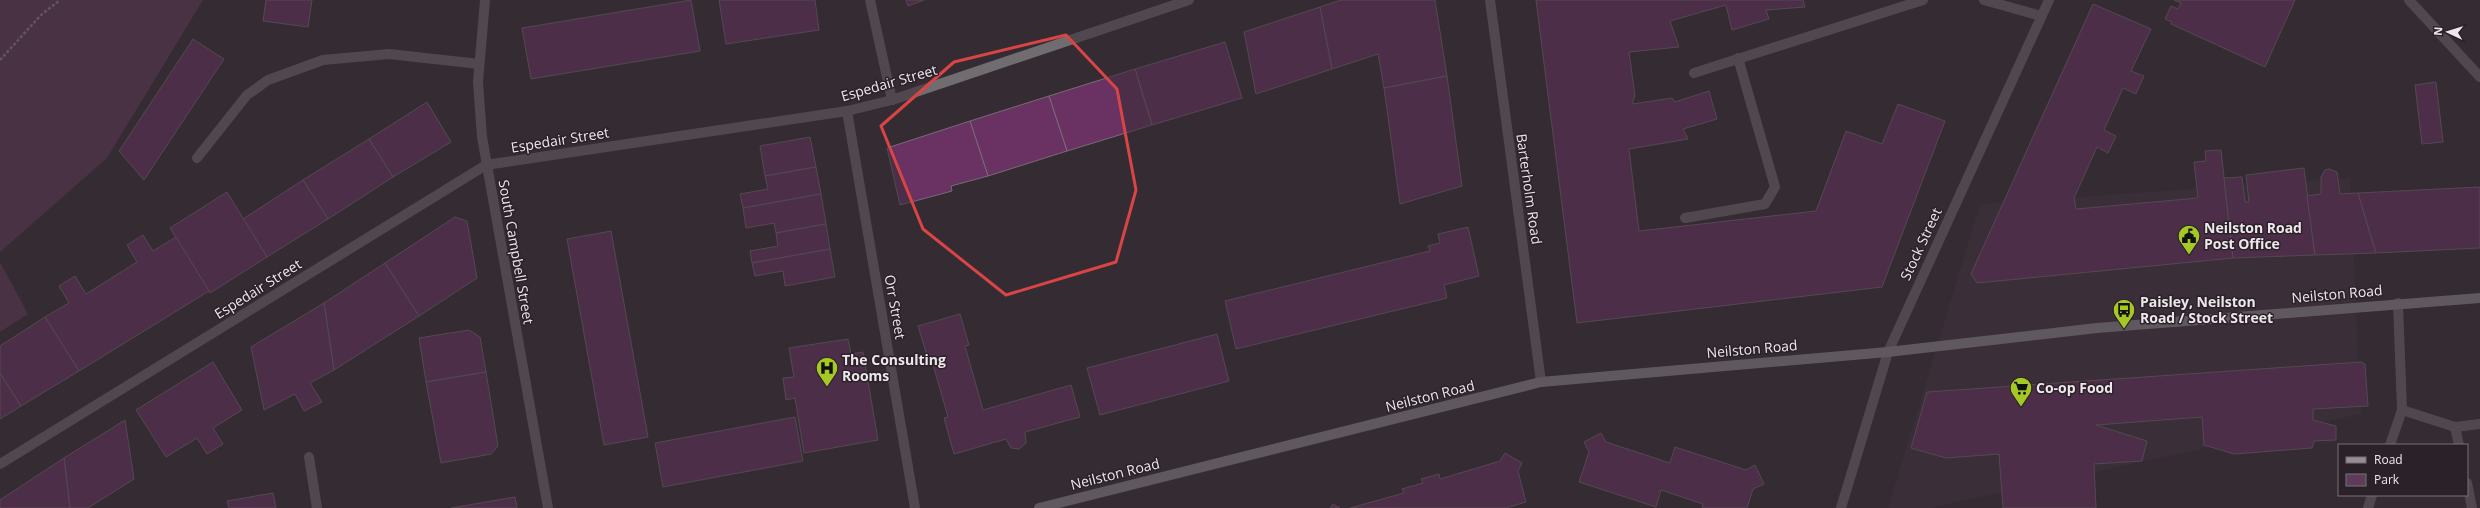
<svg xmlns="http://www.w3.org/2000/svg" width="2480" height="508" viewBox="0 0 2480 508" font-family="'Open Sans',sans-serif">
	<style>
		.built { fill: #41323e }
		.green { fill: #5f3a5a }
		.building { fill: #693263; stroke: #776c75 }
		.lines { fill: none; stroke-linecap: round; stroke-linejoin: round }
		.path { stroke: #948c92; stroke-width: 2.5; stroke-dasharray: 3 2; stroke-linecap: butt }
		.lane { stroke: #716c70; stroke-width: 10 }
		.street { stroke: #716c70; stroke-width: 10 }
		.secondary { stroke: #968e94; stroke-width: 10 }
		.marked { fill: none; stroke: #d94545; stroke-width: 3; stroke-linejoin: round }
		.labels { text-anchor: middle; stroke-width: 3; stroke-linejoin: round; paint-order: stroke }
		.street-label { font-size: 14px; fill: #ede7ec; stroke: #2b2229 }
		.poi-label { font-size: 14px; font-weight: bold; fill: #ede7ec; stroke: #2b2229; text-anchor: start }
	</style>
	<rect width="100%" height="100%" fill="#352b33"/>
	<polygon class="built" points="2350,178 2361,414 1930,508 1888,508 1980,204"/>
	<g class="green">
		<polygon points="0,0 203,0 107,158 0,252"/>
		<polygon points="0,262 28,314 0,332"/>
	</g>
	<g class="building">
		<polygon points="266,0 312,0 308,27 263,21"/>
		<polygon points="691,0 700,51 531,79 522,28"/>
		<polygon points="719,0 815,0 819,30 726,44"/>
		<polygon points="906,0 924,0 908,6"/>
		<polygon points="1341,0 1435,0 1447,76 1384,88 1378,54 1332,69 1320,7"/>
		<polygon points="1536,0 1803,0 1805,7 1766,10 1769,19 1732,30 1726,5 1670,21 1679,47 1629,52 1635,96 1632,104 1672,98 1675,102 1709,91 1717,119 1683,129 1688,139 1629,149 1639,231 1816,211 1846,131 1882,144 1898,104 1945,121 1882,287 1577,323"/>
		<polygon points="2174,0 2295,0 2265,67 2171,24 2172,22 2165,19 2171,6 2178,9 2181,3"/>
		<polygon points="2093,4 2151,29 2131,71 2144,76 2136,94 2123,88 2104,130 2116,136 2108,153 2097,147 2074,198 2076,209 2198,198 2194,162 2206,161 2205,151 2221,150 2233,258 1977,283 1971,274"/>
		<polygon points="1320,7 1332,69 1256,94 1244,32"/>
		<polygon points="193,39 224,59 144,180 119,151"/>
		<polygon points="1225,42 1242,98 1152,125 1135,69"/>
		<polygon points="1135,69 1152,125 1067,151 1049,96"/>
		<polygon points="1447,76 1462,186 1400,204 1384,88"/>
		<polygon points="2436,82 2443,142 2422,144 2415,85"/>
		<polygon points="1049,96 1067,151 988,176 970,121"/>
		<polygon points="427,102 451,142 393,177 369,139"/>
		<polygon points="970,121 988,176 951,186 952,191 900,205 887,148"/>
		<polygon points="810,137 816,167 765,176 760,146"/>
		<polygon points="369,139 393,177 328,219 303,180"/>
		<polygon points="816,167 821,194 743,208 740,194 768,189 765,176"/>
		<polygon points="2304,168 2315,255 2233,258 2224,178 2242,177 2245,202 2249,202 2246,175"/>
		<polygon points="2329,169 2337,172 2340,194 2358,193 2376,253 2315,255 2307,196 2321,194 2321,177 2325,170"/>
		<polygon points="303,180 328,219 267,257 243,219"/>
		<polygon points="2480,187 2480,248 2376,253 2358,193"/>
		<polygon points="227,192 267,257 210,293 170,228"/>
		<polygon points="821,194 826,224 776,233 774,223 746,228 743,208"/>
		<polygon points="455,217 467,221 477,278 419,316 385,263"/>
		<polygon points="826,224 830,249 752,263 750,251 778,246 776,233"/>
		<polygon points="1468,227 1479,276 1444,285 1447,298 1236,349 1225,301 1430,251 1428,246 1440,243 1438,234"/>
		<polygon points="611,231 648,437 604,445 567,239"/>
		<polygon points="143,235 153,251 176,237 209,291 79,371 45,317 69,303 59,286 75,276 86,294 137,262 127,245"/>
		<polygon points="830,249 835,277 785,286 783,271 755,276 752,263"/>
		<polygon points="385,263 419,316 334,370 324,303"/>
		<polygon points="324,303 334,370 310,383 322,402 304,411 295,394 264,410 251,347"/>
		<polygon points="960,314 969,345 965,346 983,410 1071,385 1080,417 1025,432 1026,443 1019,449 1011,448 1006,439 954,454 944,418 948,417 932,361 929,362 918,326"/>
		<polygon points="45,317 79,371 21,406 0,373 0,346"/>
		<polygon points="469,330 480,337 486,372 426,382 419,338"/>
		<polygon points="1217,334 1229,381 1100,415 1087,368"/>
		<polygon points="848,339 851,354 863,352 878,440 804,453 795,398 786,400 783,378 794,377 789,348"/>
		<polygon points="213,362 242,410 213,428 223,444 207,454 197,438 166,457 136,410"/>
		<polygon points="2361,362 2365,364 2368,406 2313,409 2313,420 2336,426 2336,440 2314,441 2312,448 2234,454 2204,445 2202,417 2096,425 2147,441 2142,461 2094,464 2096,508 2003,508 1999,454 1946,458 1911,448 1927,392"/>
		<polygon points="486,372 498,446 491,454 441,463 426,382"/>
		<polygon points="0,373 21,406 0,419"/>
		<polygon points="795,417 803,461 663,487 655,443"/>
		<polygon points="125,420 134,479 88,508 70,508 64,458"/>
		<polygon points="1601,433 1606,442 1670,463 1675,447 1746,470 1755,465 1764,484 1753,489 1747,508 1702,508 1703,504 1661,490 1656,507 1579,482 1589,452 1584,442"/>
		<polygon points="1505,453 1522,463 1518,471 1526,502 1506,508 1350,508 1404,493 1402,489 1423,483 1421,479 1439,474 1440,479 1500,461"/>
		<polygon points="64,458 70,508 0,508 0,500"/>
		<polygon points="273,493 276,508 229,508 227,501"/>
		<polygon points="515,497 517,508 451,508"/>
		<polygon points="1333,504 1340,508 1330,508"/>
	</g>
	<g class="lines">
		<polyline class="path" points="0,60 41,15 60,0"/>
		<g class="lane">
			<polyline points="870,0 892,100"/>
			<polyline points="1984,0 2041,16"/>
			<polyline points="2409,0 2480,77"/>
			<polyline points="1694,73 1923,0"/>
			<polyline points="197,158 247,95 268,80 323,60 389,54 479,64"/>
			<polyline points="1685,218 1765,204 1775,187 1738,58"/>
			<polyline points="2455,427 2459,445"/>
			<polyline points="309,457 317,508"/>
			<polyline points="2467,483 2472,508"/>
		</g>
		<g class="street">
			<polyline points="485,0 478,82 482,137 548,508"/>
			<polyline points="1490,0 1541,382"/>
			<polyline points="847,111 915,508"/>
			<polyline points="2402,410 2455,427 2480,424"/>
			<polyline points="2390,445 2402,410 2398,303"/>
			<polyline points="0,464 486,165 847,111 892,100 1189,0"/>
			<polyline points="1841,508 1888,352 2049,0"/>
			<polyline points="2368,508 2372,495"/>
		</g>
		<polyline class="secondary" points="1039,508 1541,382 1888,352 2097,328 2480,298"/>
	</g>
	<path d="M0 0H2480V508H0ZM1066,35L1117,89L1136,190L1116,262L1006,295L923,229L881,126L954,62Z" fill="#352b33" fill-opacity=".55" fill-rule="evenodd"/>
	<path class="marked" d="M1066,35L1117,89L1136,190L1116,262L1006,295L923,229L881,126L954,62Z"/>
	<defs>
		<g id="civic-pin" transform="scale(1.15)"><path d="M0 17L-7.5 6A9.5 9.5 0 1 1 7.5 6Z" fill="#a5c824" stroke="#2b2229"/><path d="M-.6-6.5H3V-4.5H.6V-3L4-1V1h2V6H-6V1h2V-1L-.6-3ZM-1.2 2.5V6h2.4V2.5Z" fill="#111"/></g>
		<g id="bus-pin" transform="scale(1.15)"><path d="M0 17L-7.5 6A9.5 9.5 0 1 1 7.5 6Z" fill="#a5c824" stroke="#2b2229"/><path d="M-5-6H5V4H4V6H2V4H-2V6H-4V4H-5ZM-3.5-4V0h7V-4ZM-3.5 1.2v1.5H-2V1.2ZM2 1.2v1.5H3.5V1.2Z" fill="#111"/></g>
		<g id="hospital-pin" transform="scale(1.15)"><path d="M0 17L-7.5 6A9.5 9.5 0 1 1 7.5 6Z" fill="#a5c824" stroke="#2b2229"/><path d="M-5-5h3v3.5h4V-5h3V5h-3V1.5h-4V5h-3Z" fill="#111"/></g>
		<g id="supermarket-pin" transform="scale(1.15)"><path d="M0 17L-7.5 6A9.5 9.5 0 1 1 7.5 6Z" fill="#a5c824" stroke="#2b2229"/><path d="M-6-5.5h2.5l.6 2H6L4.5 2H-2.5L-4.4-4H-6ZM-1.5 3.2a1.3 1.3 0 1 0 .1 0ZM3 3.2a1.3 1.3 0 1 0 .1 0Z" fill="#111"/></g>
	</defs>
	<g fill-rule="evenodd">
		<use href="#civic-pin" x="2189" y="236"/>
		<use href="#bus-pin" x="2124" y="310"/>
		<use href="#hospital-pin" x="827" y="368"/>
		<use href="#supermarket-pin" x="2021" y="388"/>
	</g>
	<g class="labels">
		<g class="street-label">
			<text transform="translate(889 83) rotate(-16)" y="5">Espedair Street</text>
			<text transform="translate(560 140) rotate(-9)" y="5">Espedair Street</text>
			<text transform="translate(1529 189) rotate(82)" y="5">Barterholm Road</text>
			<text transform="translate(1921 244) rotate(-65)" y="5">Stock Street</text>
			<text transform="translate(516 252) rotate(80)" y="5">South Campbell Street</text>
			<text transform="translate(258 289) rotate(-32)" y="5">Espedair Street</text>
			<text transform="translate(2337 294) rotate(-5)" y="5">Neilston Road</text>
			<text transform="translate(895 307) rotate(80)" y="5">Orr Street</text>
			<text transform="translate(1752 349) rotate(-5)" y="5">Neilston Road</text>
			<text transform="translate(1430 396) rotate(-14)" y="5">Neilston Road</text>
			<text transform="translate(1115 474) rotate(-14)" y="5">Neilston Road</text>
		</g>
		<g class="poi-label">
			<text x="2204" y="233">Neilston Road<tspan x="2204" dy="16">Post Office</tspan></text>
			<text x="2140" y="307">Paisley, Neilston<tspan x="2140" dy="16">Road / Stock Street</tspan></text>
			<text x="842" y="365">The Consulting<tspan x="842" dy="16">Rooms</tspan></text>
			<text x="2036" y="393">Co-op Food</text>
		</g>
	</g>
	<rect x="2338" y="444" width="130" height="52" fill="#2b2229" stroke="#797177"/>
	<rect x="2346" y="457" width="20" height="6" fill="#968e94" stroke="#797177"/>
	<text x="2374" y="464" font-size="12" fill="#ede7ec">Road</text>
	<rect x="2346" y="474" width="20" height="12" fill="#5f3a5a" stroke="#797177"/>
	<text x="2374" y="484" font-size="12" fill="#ede7ec">Park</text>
	<g transform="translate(2448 32) rotate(274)" stroke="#2b2229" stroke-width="3" paint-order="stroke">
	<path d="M0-3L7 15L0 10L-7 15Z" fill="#ede7ec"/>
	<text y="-6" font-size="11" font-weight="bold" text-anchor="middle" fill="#ede7ec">N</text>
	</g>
</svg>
